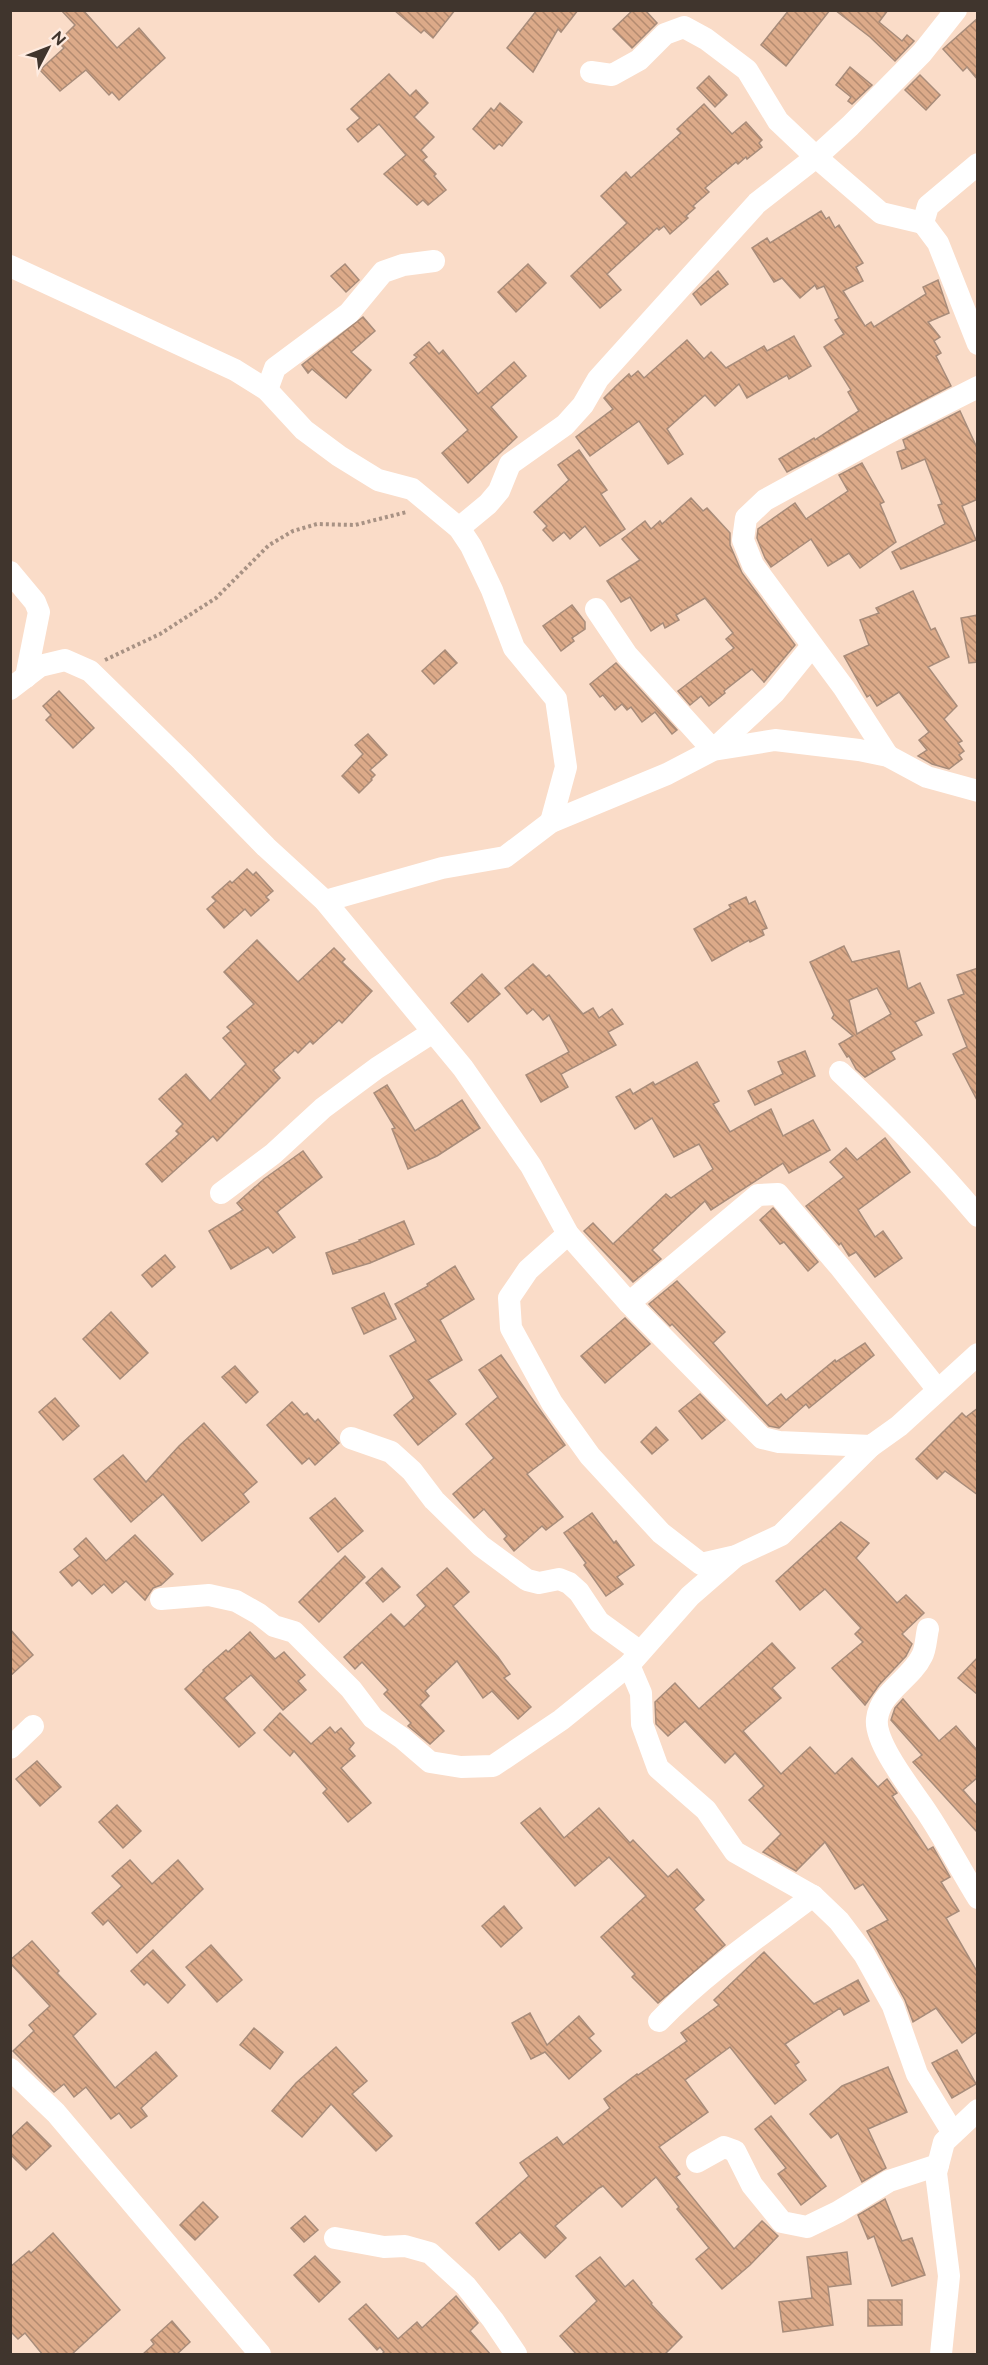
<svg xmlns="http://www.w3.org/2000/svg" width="988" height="2365" viewBox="0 0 988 2365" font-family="Raleway,sans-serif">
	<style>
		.building { fill: url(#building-back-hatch); stroke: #a88c7a; stroke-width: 1.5; fill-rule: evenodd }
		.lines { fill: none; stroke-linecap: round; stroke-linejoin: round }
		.path { stroke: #a89284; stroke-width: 4; stroke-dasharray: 3 3; stroke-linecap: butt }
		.street { stroke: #fff; stroke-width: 22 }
	</style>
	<defs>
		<pattern id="building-back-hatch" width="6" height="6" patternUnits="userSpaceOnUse" patternTransform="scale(1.5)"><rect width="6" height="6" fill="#dcaa89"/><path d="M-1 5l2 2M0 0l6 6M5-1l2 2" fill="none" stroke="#b48b70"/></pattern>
	</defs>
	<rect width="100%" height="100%" fill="#fadcc8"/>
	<g class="building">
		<polygon points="61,10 83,10 117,48 139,28 165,58 119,100 112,92 109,95 86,70 60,91 40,70 64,48 58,42 75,25"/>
		<polygon points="394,10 455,10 433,38 424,30 421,33"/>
		<polygon points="537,10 578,10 561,32 558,29 533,72 507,48"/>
		<polygon points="633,10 645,10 657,23 632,48 613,29"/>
		<polygon points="789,10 830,10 786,66 761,45"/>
		<polygon points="835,10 888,10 879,22 902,41 907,35 914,41 895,61 870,37"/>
		<polygon points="978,18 978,80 967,67 963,71 943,49"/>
		<polygon points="850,67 872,85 852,104 848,101 851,97 836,85"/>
		<polygon points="389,74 410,96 416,90 428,103 414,117 434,137 421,150 427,157 423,160 436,174 434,176 446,190 428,205 423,200 417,205 384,174 406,155 379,124 358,142 347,129 360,118 351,109"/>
		<polygon points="920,75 940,95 926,110 905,90"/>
		<polygon points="709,76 727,95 715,107 697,88"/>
		<polygon points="500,103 522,122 502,146 499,144 494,149 473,129 491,108 494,111"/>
		<polygon points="704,104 732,134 746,122 762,140 759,143 762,147 747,159 746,157 738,164 736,162 705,188 709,192 693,206 695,208 686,216 688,218 670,234 664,226 659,230 657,228 607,274 621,290 600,308 571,276 627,223 601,196 626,172 631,178 681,133 677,129"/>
		<polygon points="821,211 826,219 829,217 835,228 839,225 863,263 856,267 863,281 843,291 865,326 871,322 874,327 926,294 923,287 938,280 949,313 928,322 940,337 934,341 941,353 936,356 951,386 787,472 779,459 814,438 815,440 859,411 848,392 851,390 824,347 844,334 835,320 839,318 824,286 817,289 815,285 800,298 782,278 774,282 752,248 767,238 770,243"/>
		<polygon points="345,264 359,280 346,292 331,276"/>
		<polygon points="528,264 546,283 516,312 498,292"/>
		<polygon points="718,271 728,284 701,305 693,294"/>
		<polygon points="363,317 375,331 351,352 371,370 346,398 312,369 308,373 302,365"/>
		<polygon points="794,336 811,366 789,379 787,375 747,398 739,384 715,406 705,395 667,429 683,454 668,464 639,421 590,456 576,437 613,409 604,398 617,385 629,374 631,377 638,371 644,378 687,340 704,359 711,352 726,368 764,346 767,351"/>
		<polygon points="429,342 439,354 443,350 478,394 514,362 526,376 491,407 517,437 468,483 442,453 468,430 410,363 417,357 414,355"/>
		<polygon points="960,411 978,450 978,499 962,506 976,540 901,569 892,552 945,524 938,505 942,504 925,459 902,469 897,452 906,449 903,440"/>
		<polygon points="579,450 607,490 601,494 625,529 600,546 585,526 570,539 564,532 553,541 543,530 547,526 534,512 569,480 558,465"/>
		<polygon points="862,463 884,502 880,504 896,542 860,568 849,553 828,566 811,539 771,567 765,558 757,538 758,529 795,503 806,519 848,491 839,475"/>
		<polygon points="691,498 703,511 707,508 730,533 730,545 742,573 795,645 764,682 752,669 724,691 725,693 709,706 701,696 690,705 678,691 734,648 726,639 733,633 705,598 676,615 679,620 665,628 663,623 651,631 630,597 621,602 607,581 640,560 622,539 645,521 651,529 660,521 662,524"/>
		<polygon points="913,591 931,630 935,628 949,657 928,667 957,706 944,719 962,741 958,743 964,751 959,755 962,759 949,769 932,764 918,756 927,750 919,740 929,732 899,692 877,706 870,695 867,697 844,656 869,645 860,620 879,613 876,608"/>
		<polygon points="572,605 585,622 585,629 572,638 574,641 561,651 543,626"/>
		<polygon points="978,615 978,662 969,663 961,618"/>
		<polygon points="445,650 457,663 434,684 422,671"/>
		<polygon points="616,663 617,664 677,730 672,734 655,712 642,722 631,707 627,710 622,704 615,710 603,695 600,697 590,684"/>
		<polygon points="59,691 94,728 73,748 46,720 51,715 43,706"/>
		<polygon points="368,734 387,755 370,770 375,775 371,779 372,780 359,793 342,776 363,754 355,745"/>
		<polygon points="247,869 253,875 256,872 273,891 266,897 269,900 251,916 245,909 224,928 207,909 216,901 212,897 230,881 232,883"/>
		<polygon points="746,897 749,904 755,901 767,928 762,930 764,935 750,942 749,940 712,961 694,929 731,908 729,905"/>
		<polygon points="257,940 298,982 334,948 345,959 342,962 372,991 342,1023 339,1020 313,1044 310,1041 298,1053 295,1050 273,1070 280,1078 217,1141 213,1136 162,1182 146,1164 179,1134 176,1131 183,1124 159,1099 186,1074 210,1101 246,1064 223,1038 231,1031 227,1027 254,1004 224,972"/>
		<path d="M844,946L852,962L899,951L908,989L920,983L934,1013L915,1022L922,1035L891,1052L895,1059L865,1077L856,1069L849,1056L847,1057L839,1044L853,1036L832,1018L834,1015L810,962ZM877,988L891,1014L857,1034L849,1000Z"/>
		<polygon points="533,964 546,977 549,975 583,1014 593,1008 599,1018 612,1009 623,1024 608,1032 616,1045 561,1074 568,1087 541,1102 526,1075 569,1052 549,1015 543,1020 533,1009 527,1014 505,988"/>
		<polygon points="978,968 978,1102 953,1054 967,1047 948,1000 964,994 957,975"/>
		<polygon points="482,974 500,994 468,1022 451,1003"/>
		<polygon points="805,1051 815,1076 755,1105 748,1091 783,1074 778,1062"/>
		<polygon points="697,1062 719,1101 713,1104 730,1132 771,1109 783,1136 813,1120 830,1150 789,1173 783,1163 711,1210 705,1201 652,1250 661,1259 633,1282 584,1231 593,1223 613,1244 666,1194 671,1198 713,1169 699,1144 674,1157 652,1118 635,1129 616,1097 630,1089 633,1094 653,1082 655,1085"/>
		<polygon points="387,1085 415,1131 462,1100 480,1128 437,1156 408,1169 392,1129 395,1128 374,1093"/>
		<polygon points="885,1138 910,1172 858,1210 875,1237 883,1231 902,1258 875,1277 856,1252 849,1256 841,1243 839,1245 806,1206 844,1177 830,1162 846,1148 857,1160"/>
		<polygon points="303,1151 322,1177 277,1212 295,1237 273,1253 268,1247 231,1269 209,1231 243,1210 237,1203 264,1179"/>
		<polygon points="773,1208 818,1262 808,1271 784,1242 780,1244 760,1220"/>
		<polygon points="404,1221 414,1244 370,1263 333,1274 326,1253 360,1241 359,1240"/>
		<polygon points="165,1255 175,1267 152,1287 142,1275"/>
		<polygon points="455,1266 474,1299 440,1320 462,1360 428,1380 456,1414 418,1445 394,1415 414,1398 390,1356 416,1341 395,1304 428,1286 427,1284"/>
		<polygon points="677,1281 725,1332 713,1343 767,1406 781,1394 786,1400 835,1360 836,1362 865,1343 874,1355 809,1408 806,1404 779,1428 769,1426 672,1324 670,1326 649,1304"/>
		<polygon points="384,1293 396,1319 364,1334 352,1308"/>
		<polygon points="111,1312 148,1353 120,1379 83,1339"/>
		<polygon points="625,1318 650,1344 605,1383 581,1356"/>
		<polygon points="501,1355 565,1445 527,1474 563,1517 546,1530 542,1526 514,1551 504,1539 507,1536 484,1509 474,1518 453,1494 494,1458 466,1424 498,1397 479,1370"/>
		<polygon points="235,1366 258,1392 246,1403 222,1377"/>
		<polygon points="700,1394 725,1420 702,1439 679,1411"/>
		<polygon points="55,1398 79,1426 63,1440 39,1412"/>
		<polygon points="292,1402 304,1415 307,1413 315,1422 318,1419 339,1443 315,1465 309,1458 302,1464 267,1425"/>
		<polygon points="978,1408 978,1495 945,1471 937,1479 916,1459 962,1413 966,1417"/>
		<polygon points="204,1423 257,1482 243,1494 249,1502 202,1541 163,1494 131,1522 94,1479 123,1455 146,1482 179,1446"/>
		<polygon points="656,1427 668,1440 652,1454 641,1442"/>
		<polygon points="335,1498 363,1531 338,1552 310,1518"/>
		<polygon points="592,1513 614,1543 616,1541 634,1565 617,1577 623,1584 606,1596 584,1565 586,1563 564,1533"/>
		<polygon points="841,1522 869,1543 856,1558 897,1603 906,1595 924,1613 902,1634 912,1644 906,1656 879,1685 865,1705 832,1668 863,1642 855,1634 861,1628 825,1589 800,1610 776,1581"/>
		<polygon points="135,1535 173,1574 161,1585 153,1588 145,1600 126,1581 112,1593 104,1584 92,1594 79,1580 72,1586 60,1572 80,1556 74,1549 86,1538 106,1561"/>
		<polygon points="345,1556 365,1577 319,1622 299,1602"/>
		<polygon points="382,1568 400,1587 383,1602 366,1583"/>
		<polygon points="447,1568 469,1592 453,1606 498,1657 510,1674 504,1678 531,1707 518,1719 492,1691 483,1698 457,1661 425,1691 429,1696 420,1705 444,1731 430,1744 408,1726 411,1723 384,1694 388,1690 362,1662 355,1669 344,1657 391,1614 404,1627 426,1606 417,1595"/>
		<polygon points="10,1629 33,1655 10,1676"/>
		<polygon points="250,1632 275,1659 284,1652 305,1675 298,1681 306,1690 283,1710 251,1675 224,1698 255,1733 239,1747 185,1689 204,1671 203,1670 226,1650 228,1652"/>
		<polygon points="772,1643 795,1668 772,1688 781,1698 743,1731 781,1774 810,1747 835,1774 852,1758 878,1787 887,1779 897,1793 892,1796 928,1850 933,1847 950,1877 941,1882 959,1911 946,1918 978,1973 978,2031 962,2043 936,2008 913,2022 905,2000 867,1931 888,1920 863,1884 855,1889 825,1842 796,1871 763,1852 781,1834 749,1800 764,1786 735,1753 725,1763 685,1721 668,1736 656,1724 655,1702 675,1683 699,1709"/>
		<polygon points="978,1657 978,1695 958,1678"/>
		<polygon points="903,1699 939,1741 956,1726 978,1751 978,1777 963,1790 978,1807 978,1833 913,1762 922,1755 891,1720 895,1708"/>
		<polygon points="280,1713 311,1744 330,1727 335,1733 341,1728 354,1743 349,1749 355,1756 341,1768 371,1803 348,1822 323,1793 327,1789 294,1751 290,1756 264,1730"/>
		<polygon points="37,1761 61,1787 40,1806 16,1779"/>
		<polygon points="117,1805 141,1831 123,1848 99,1822"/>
		<polygon points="540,1808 564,1838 599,1808 630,1843 633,1840 668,1877 677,1869 704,1900 694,1909 725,1945 658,2003 632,1977 635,1974 601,1937 646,1896 609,1857 575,1886 521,1823"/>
		<polygon points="130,1860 152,1884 178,1860 203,1889 137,1953 108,1920 103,1925 92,1913 122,1886 112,1876"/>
		<polygon points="504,1906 522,1928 501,1947 482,1926"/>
		<polygon points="32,1941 59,1971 57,1973 96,2014 73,2036 115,2088 156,2052 177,2076 141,2108 147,2116 131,2128 119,2113 111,2119 86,2087 74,2097 64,2084 54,2092 13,2051 34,2031 29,2025 50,2006 10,1963 10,1960"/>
		<polygon points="211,1945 242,1980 217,2002 186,1967"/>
		<polygon points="153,1950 185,1985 168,2003 147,1982 144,1985 131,1971"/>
		<polygon points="764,1952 814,2004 858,1980 869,2001 844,2015 840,2008 785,2044 799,2062 795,2065 806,2080 775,2104 730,2047 685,2080 708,2112 659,2147 680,2174 676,2177 734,2249 762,2221 778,2236 750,2265 722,2289 696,2259 709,2248 677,2209 679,2207 656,2177 622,2207 603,2186 599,2188 555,2226 566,2238 545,2258 520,2232 499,2250 476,2223 529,2176 520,2163 557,2137 563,2145 610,2108 604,2099 637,2074 638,2075 687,2041 681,2033 719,2005 714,2000"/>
		<polygon points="530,2013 547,2045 579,2016 594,2034 589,2038 601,2051 569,2079 545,2052 531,2059 512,2023"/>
		<polygon points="254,2028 283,2052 270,2069 240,2045"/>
		<polygon points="336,2047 367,2081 352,2094 392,2136 376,2151 331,2104 302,2137 272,2111 296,2083"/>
		<polygon points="957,2050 976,2084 952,2098 932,2063"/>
		<polygon points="888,2067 907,2112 868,2129 886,2168 862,2182 838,2133 831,2138 810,2114 842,2086"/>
		<polygon points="771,2116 826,2186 801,2205 778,2174 786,2168 755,2129"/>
		<polygon points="27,2122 51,2146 26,2170 10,2154 10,2138"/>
		<polygon points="885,2199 902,2241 912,2238 925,2275 892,2286 874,2236 868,2239 858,2215"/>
		<polygon points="203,2202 218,2217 195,2240 180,2225"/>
		<polygon points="305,2216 318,2230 304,2242 291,2228"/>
		<polygon points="53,2233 120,2310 71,2355 43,2355 25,2333 18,2339 10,2331 10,2267 29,2251 31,2253"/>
		<polygon points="847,2252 851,2284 828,2287 833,2325 783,2332 779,2302 812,2298 807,2257"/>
		<polygon points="315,2256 340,2282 319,2302 294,2275"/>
		<polygon points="600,2257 625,2287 633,2280 652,2303 651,2304 682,2337 664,2355 577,2355 560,2336 597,2301 576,2276"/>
		<polygon points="456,2296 478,2323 470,2331 491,2355 381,2355 384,2352 380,2347 377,2350 349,2319 366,2304 398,2339 417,2322 422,2328"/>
		<polygon points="868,2300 902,2300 902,2325 868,2326"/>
		<polygon points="172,2321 190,2342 176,2355 142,2355 154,2344 151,2340"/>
	</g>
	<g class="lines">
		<polyline class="path" points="105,660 160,634 216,598 269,545 293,531 317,524 355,525 407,512"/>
		<g class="street">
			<polyline points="591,72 612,75 639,60 665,34 684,27 706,39 747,70 778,121 816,157 881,213 923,223"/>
			<polyline points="978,164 928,206 923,223 938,243 978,344"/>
			<polyline points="10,266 235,370 267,390 304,430 339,456 378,480 412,489 459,528 471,546 492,590 514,648 556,699 566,767 551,822"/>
			<polyline points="267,390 275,368 349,313 383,272 403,265 434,261"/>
			<polyline points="459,528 488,504 499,491 510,464 565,425 583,405 598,379 757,203 816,157 850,126 922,53 956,10"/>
			<polyline points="10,572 35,602 39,612 26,677"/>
			<polyline points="596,609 627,655 713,750 774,693 812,646"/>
			<polyline points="10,689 40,666 65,660 90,671 182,761 266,847 325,901 463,1068 531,1166 568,1234 629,1303 762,1438 779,1442 871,1446 899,1426 978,1354"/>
			<polyline points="888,756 844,688 753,565 743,540 746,518 765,500 893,430 978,387"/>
			<polyline points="325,901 442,868 505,857 551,822 667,774 713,750 775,740 859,750 888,756 927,777 978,791"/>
			<path d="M840,1072C888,1117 935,1165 978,1216"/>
			<polyline points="221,1193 273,1154 323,1108 377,1068 433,1032"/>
			<polyline points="568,1234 528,1270 509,1298 511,1328 552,1403 590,1456 661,1533 701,1564 736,1556 781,1535 871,1446"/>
			<polyline points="629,1303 758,1195 778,1194 840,1267 938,1390"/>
			<polyline points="351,1438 391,1452 412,1471 434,1500 481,1546 527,1580 539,1583 559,1579 569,1583 579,1592 599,1622 639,1651"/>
			<polyline points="161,1599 209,1595 236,1601 259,1614 274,1626 294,1632 351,1689 373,1718 402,1738 430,1762 461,1767 493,1766 561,1720 629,1665 690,1596 736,1556"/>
			<path d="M928,1629C926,1637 926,1649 922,1656C911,1679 880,1692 877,1719C874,1743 912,1790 926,1811C945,1839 960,1869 978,1898"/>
			<polyline points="629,1665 641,1693 642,1724 658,1768 706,1810 735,1852 813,1896 839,1921 864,1954 893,2006 917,2074 953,2133"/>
			<polyline points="10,1748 33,1726"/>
			<path d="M659,2021C704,1974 761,1935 813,1896"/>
			<polyline points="10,2069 56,2113 260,2354"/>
			<polyline points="697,2162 724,2147 735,2151 752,2185 782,2222 807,2227 838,2212 889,2181 938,2165"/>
			<polyline points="335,2238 384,2247 405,2246 430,2253 466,2286 493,2320 516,2354"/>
			<polyline points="941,2354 949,2276 936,2173 944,2142 978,2110"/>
		</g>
	</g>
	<rect width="988" height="2365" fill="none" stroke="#40352d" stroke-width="24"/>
	<g transform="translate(48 48) rotate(48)" stroke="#feebe0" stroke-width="4.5" paint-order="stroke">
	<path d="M0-4.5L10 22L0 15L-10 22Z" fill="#40352d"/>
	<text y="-9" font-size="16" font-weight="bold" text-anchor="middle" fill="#40352d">N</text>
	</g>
</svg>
